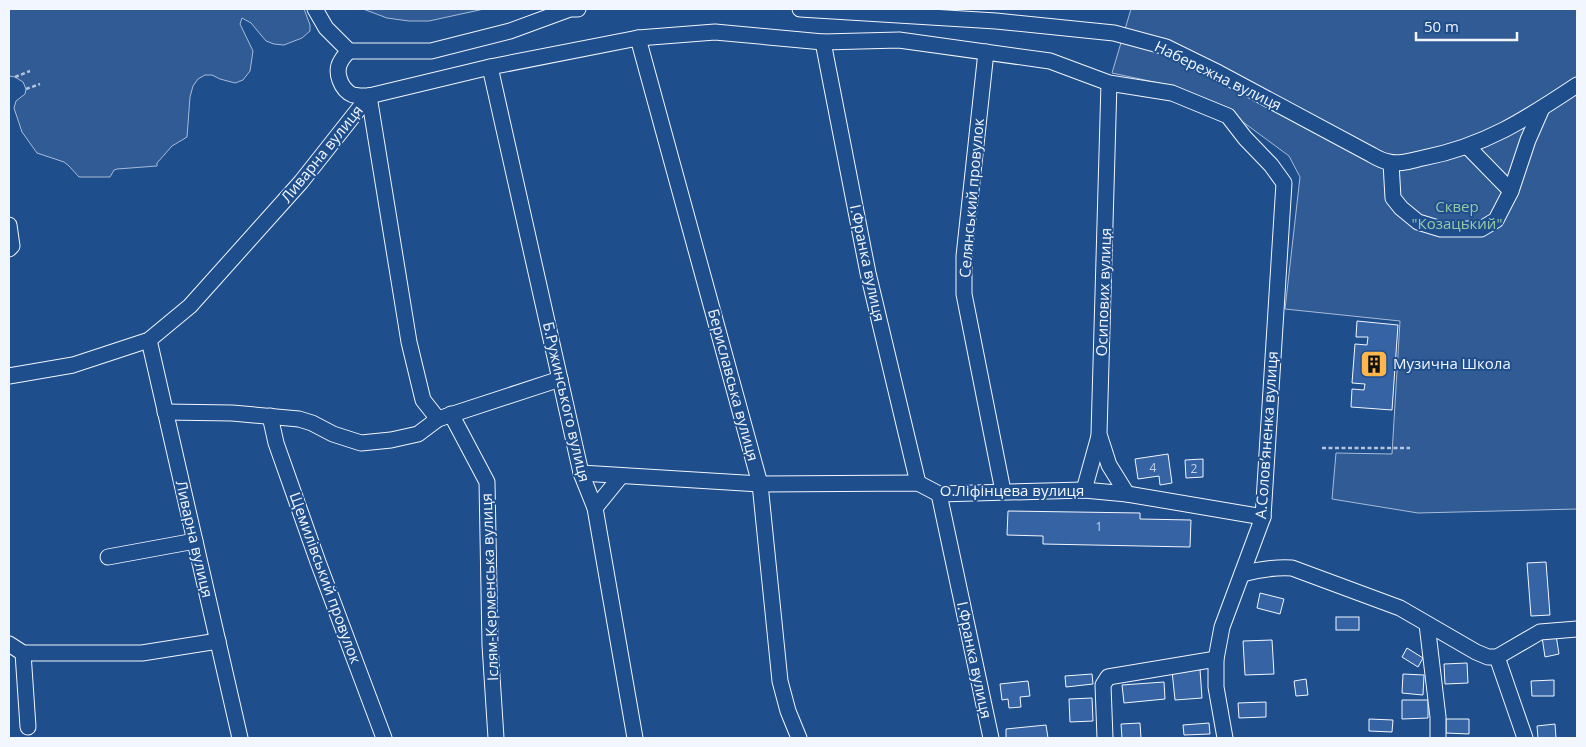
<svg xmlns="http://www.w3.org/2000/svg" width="1586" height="747" viewBox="0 0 1586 747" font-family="'Open Sans',sans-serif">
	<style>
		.built { fill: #305b95; stroke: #a8bbd7 }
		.building { fill: #3563a3; stroke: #f2f6ff }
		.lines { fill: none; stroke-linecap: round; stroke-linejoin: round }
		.minor-casing { stroke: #f2f6ff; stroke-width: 17 }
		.path { stroke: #b3c4dc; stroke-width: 2.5; stroke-dasharray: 4 2.5; stroke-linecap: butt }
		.minor { stroke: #1f4e8c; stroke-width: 15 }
		.labels { text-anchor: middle; stroke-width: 4; stroke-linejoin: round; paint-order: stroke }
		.number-label { font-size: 12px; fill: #c3d1e8 }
		.street-label { font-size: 15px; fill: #f2f6ff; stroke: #1f4e8c }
		.park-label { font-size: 15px; fill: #97c8a6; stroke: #1f4e8c }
		.poi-label { font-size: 15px; fill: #f2f6ff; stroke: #1f4e8c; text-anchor: start }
	</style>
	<rect width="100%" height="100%" fill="#1f4e8c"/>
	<g class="built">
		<polygon points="9,9 304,9 310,25 310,31 302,38 289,43 284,45 274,44 266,41 251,23 242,18 240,24 253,51 250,71 243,80 235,83 220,79 212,75 205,75 198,79 193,86 190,97 187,137 172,146 157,163 157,166 117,169 114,170 110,177 79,177 69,166 64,162 37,153 22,132 14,108 16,101 25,94 26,89 23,82 15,77 9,76"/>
		<polygon points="363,9 484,9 429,21 409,21 387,18"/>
		<polygon points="1131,9 1577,9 1577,509 1418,513 1332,499 1336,453 1392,454 1400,321 1285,309 1300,177 1289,156 1224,108 1173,86 1112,73"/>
	</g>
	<g class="building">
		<polygon points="1357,321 1398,325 1392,410 1351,407 1352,389 1364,390 1365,384 1352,383 1355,344 1367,345 1368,337 1356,337"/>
		<polygon points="1168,454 1172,483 1160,485 1159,476 1138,479 1135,459"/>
		<polygon points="1203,459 1203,477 1186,478 1185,460"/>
		<polygon points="1008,511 1140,513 1140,519 1191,520 1190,547 1043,544 1043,536 1007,535"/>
		<polygon points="1546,562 1550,615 1531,616 1527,563"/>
		<polygon points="1260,593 1284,599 1280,614 1257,608"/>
		<rect x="1336" y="617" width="23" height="13"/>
		<polygon points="1556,635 1559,654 1545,657 1542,637"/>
		<polygon points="1272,640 1274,674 1245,675 1243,641"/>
		<polygon points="1407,648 1423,658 1418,667 1402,657"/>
		<polygon points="1467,663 1468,683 1445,684 1444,664"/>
		<polygon points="1200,669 1202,698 1175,700 1172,671"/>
		<polygon points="1092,674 1093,684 1066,687 1065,676"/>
		<polygon points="1403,674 1424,675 1423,695 1402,693"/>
		<polygon points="1306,679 1308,695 1296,696 1294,681"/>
		<polygon points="1554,680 1554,696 1532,696 1531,681"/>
		<polygon points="1028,681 1030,696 1020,697 1021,707 1009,708 1008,699 1002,700 1000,684"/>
		<polygon points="1164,682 1165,699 1124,703 1122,685"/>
		<polygon points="1092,698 1093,721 1070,722 1069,699"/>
		<polygon points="1402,700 1428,700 1428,718 1402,719"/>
		<polygon points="1266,702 1266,717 1239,718 1238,703"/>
		<polygon points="1369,719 1393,720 1392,732 1369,731"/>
		<polygon points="1446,719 1469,719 1469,734 1446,733"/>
		<polygon points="1140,723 1141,738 1122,738 1121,724"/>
		<polygon points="1209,723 1210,734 1184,735 1183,725"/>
		<polygon points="1555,724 1556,738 1538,738 1537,726"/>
		<polygon points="1046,725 1048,738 1006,738 1006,729"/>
	</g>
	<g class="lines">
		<g class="minor-casing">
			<g id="minor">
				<polyline points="315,9 326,28 349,51"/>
				<path d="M800,9L996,21L1114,33L1166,47L1219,73L1372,155C1377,158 1383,161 1389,162C1399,165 1413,160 1423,158C1485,146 1526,119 1577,85"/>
				<polyline points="638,38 760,484 780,681 788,711 799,738"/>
				<polyline points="823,42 868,273 918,483"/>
				<path d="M349,51C346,54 343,57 341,61C334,72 341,90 353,95C358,96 364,96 369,96L490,67L638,38L715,32L823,42L899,40L1050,61L1109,83L1172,93L1228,116L1245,138L1271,165L1284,183L1263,517L1222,627L1216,659V687L1225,738"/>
				<polyline points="349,51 431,51 510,31 570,9 578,9"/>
				<polyline points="986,52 964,256 964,294 1003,491"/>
				<polyline points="490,67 581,473 595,508 635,738"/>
				<polyline points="1109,83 1099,434 1109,465 1127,494"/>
				<polyline points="369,96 409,342 423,400 438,419"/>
				<polyline points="1468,147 1511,191"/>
				<polyline points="1391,163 1393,198 1401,208 1418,222 1441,229 1481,229 1496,220 1511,191 1528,140 1542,108"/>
				<polyline points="9,225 12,246 9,249"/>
				<polyline points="149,340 240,738"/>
				<polyline points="9,376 73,365 149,340 190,306 301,182 369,96"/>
				<polyline points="165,412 232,413 299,419 312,423 333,434 361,443 391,440 418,434 438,419 560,379"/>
				<polyline points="451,414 487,482 490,645 496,738"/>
				<polyline points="270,416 276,443 318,562 384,738"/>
				<polyline points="581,473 760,484 918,483 939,494 1084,490 1127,494 1263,517"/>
				<polyline points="1084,490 1099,436"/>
				<polyline points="939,494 991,738"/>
				<polyline points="595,508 621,476"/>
				<polyline points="108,557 195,541"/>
				<path d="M1242,574C1260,569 1274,567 1292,568L1400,608L1476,652L1488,657H1497L1540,632L1577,629"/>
				<polyline points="1427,624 1438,717 1438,738"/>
				<polyline points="9,644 23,653 142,653 218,641"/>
				<polyline points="23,653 28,727"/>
				<polyline points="1497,657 1525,738"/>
				<polyline points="1105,738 1103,685 1108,677 1216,659"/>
			</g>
		</g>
		<g class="path">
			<polyline points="15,77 30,71"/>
			<polyline points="26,89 40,84"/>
			<polyline points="1322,448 1410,448"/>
		</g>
		<use href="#minor" class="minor"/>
	</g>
	<defs>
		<g id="building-square" transform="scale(1.4375)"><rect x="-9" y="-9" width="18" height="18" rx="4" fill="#ffb74d" stroke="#1f4e8c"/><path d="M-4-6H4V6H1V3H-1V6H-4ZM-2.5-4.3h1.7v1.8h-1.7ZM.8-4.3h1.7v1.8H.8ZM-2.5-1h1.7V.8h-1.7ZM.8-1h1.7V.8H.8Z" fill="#111"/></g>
	</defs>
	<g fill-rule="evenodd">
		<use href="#building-square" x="1374" y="364"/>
	</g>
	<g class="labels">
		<g class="number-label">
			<text x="1153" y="472">4</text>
			<text x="1194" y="473">2</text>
			<text x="1099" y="531">1</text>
		</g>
		<g class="street-label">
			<text transform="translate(1218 76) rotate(26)" y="5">Набережна вулиця</text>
			<text transform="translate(322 154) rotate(-51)" y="5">Ливарна вулиця</text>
			<text transform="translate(972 198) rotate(-85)" y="5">Селянський провулок</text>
			<text transform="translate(867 263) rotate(78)" y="5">І.Франка вулиця</text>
			<text transform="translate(1104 292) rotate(-88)" y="5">Осипових вулиця</text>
			<text transform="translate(733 385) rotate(75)" y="5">Бериславська вулиця</text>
			<text transform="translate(566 402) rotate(77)" y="5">Б.Ружинського вулиця</text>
			<text transform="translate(1267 435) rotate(-86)" y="5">А.Солов’яненка вулиця</text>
			<text x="1012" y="496">О.Ліфінцева вулиця</text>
			<text transform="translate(194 539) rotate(77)" y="5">Ливарна вулиця</text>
			<text transform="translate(325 578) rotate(70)" y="5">Щемилівський провулок</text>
			<text transform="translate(490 587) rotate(-92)" y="5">Іслям-Керменська вулиця</text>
			<text transform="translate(974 660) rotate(78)" y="5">І.Франка вулиця</text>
		</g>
		<g class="park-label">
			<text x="1457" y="212">Сквер<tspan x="1457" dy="17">"Козацький"</tspan></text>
		</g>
		<g class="poi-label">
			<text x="1393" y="369">Музична Школа</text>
		</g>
	</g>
	<rect width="1586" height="747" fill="none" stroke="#f2f6ff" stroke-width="20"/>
	<path d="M1416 32v8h101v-8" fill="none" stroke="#f2f6ff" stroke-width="2.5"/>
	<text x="1424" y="32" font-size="15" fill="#f2f6ff" stroke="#1f4e8c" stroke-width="4" paint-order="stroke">50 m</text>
</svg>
